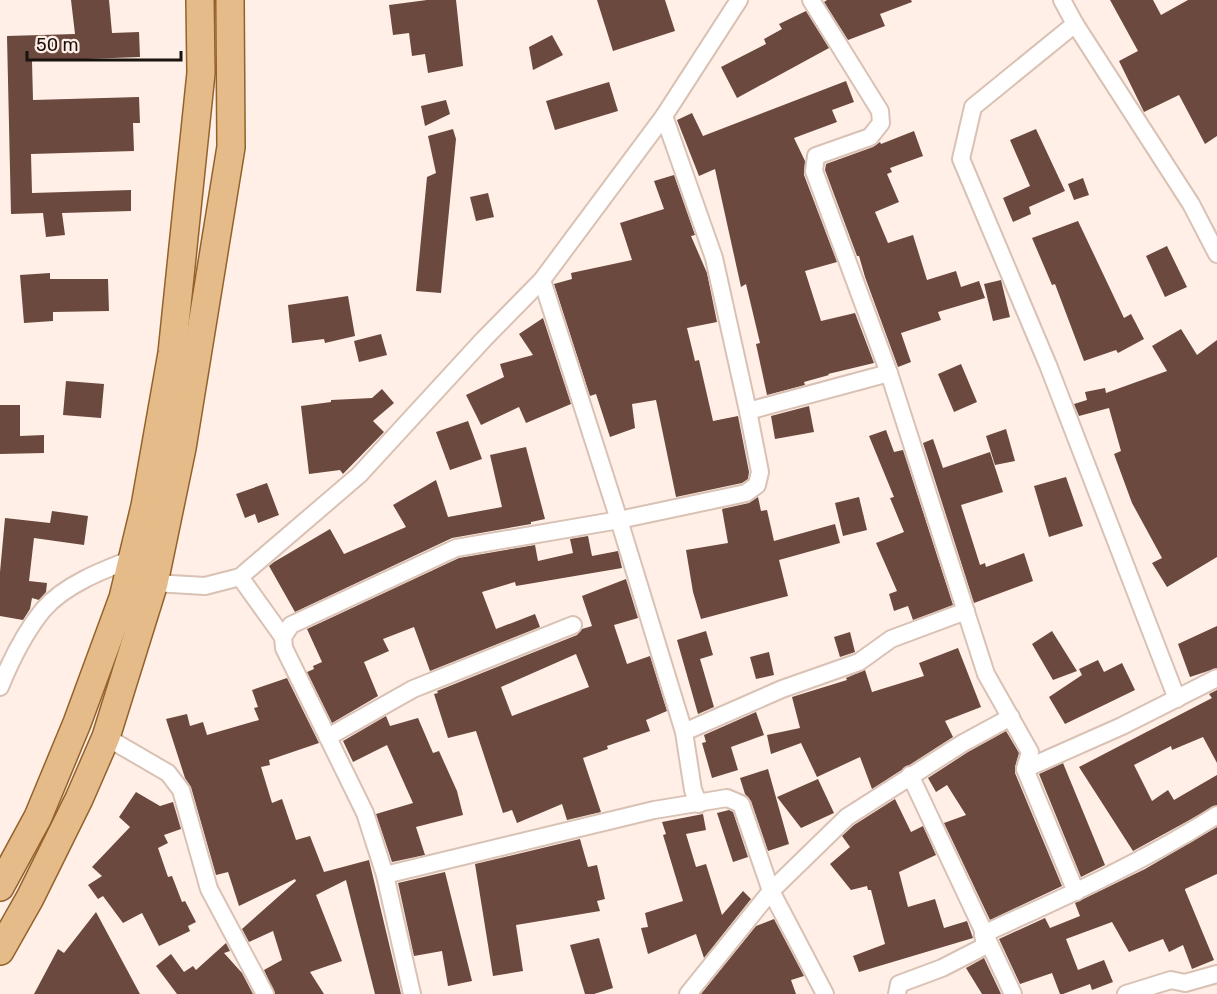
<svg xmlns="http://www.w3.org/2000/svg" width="1217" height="994" viewBox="0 0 1217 994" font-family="Rubik,sans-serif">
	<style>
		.building { fill: #6b493e; fill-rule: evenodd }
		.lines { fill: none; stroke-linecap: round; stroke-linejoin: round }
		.minor-casing { stroke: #d9c1b4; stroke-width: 20 }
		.primary-casing { stroke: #93622b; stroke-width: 30 }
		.minor { stroke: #fff; stroke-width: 16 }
		.primary { stroke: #e5bb89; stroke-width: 27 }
	</style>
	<rect width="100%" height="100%" fill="#ffefe7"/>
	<g class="building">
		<polygon points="71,0 109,0 112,33 139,32 140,57 32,61 33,100 139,97 140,123 133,123 134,151 31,154 32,193 131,190 131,211 62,213 65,235 46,237 43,213 11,214 7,36 75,34"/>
		<polygon points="427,0 456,0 463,66 428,73 425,54 412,56 409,33 393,35 389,5"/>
		<polygon points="597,0 665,0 675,31 613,51"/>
		<polygon points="827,0 911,0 912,2 880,14 885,26 848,40 824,2"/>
		<polygon points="1110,0 1153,0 1161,15 1188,0 1217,0 1217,136 1205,144 1179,95 1144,112 1119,61 1138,51"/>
		<polygon points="806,11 829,48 737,98 721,67 766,44 764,39 782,29 779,24"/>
		<polygon points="552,35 563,55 533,70 529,47"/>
		<polygon points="846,81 854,102 832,110 837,122 794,138 805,161 804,175 837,262 805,271 821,321 855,313 874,363 828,374 829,375 804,382 805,385 767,395 756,344 760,343 746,284 741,287 715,169 699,176 677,120 692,113 703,136"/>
		<polygon points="609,82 618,111 555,130 546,101"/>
		<polygon points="446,100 450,114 425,126 421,106"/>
		<polygon points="453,129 456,139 441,293 416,291 427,177 436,173 428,136"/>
		<polygon points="1036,129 1065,191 1029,207 1031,214 1013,222 1003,198 1030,186 1010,140"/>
		<polygon points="914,131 923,156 890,168 892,172 887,174 899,202 875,212 888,243 913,235 927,280 956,271 961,287 979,281 985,298 938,312 941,320 901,333 911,362 898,367 865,277 859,256 857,256 825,170 826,164 873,147 880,142 881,144"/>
		<polygon points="674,175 695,235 691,236 707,273 717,322 687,328 695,361 699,360 713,421 738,416 749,472 748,479 742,483 676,497 656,400 632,404 635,428 610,437 596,394 590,396 554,284 572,279 571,273 632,260 620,223 664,209 654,181"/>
		<polygon points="1083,178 1089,195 1074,200 1068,184"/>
		<polygon points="488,193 494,217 476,221 470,197"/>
		<polygon points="1078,221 1124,318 1131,314 1144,339 1118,353 1116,350 1084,361 1055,284 1052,285 1032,238"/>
		<polygon points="1167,246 1187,287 1165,297 1146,256"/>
		<polygon points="50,273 50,279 108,279 109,311 53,312 53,321 24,323 20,275"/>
		<polygon points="1001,280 1010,317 993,321 984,284"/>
		<polygon points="348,296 355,336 325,343 324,339 292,343 288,305"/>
		<polygon points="543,318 571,404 526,423 519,407 481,425 466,395 504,377 500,364 533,355 519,334"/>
		<polygon points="1181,329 1197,355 1217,340 1217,557 1167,587 1152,563 1162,558 1132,503 1114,454 1121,451 1109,408 1079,416 1074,404 1087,400 1085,392 1105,388 1106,393 1167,371 1152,346"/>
		<polygon points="381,334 387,355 359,362 354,341"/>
		<polygon points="961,364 977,402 954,412 938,374"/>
		<polygon points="66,381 104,384 101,418 63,415"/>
		<polygon points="382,389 394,403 373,421 384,432 343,474 340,470 309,474 301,406 331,402 331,400 372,398"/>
		<polygon points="0,405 20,405 20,436 44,435 44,453 0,454"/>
		<polygon points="809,406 814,432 775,439 771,416"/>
		<polygon points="468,421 482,459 450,470 436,432"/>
		<polygon points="1006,429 1015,461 995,465 986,436"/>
		<polygon points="886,430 894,452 903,450 953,605 913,620 908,606 894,611 889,594 897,591 876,543 904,532 890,498 894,497 869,436"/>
		<polygon points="933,439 943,468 990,452 1003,492 961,505 980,565 985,563 986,567 1024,553 1033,581 974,603 923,443"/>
		<polygon points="526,447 545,519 531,522 531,524 452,538 295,612 269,566 274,562 330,529 344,554 406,527 393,505 436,480 448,517 502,507 490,455"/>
		<polygon points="1066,477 1083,526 1049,537 1034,486"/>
		<polygon points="267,483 279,515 258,523 255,514 245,518 236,494"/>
		<polygon points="758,497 761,511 767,510 774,541 835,524 840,543 779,560 788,596 701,619 693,592 686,550 728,543 722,509 749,503"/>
		<polygon points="859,497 867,530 843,536 835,503"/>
		<polygon points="52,511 88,516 84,545 34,538 29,581 47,583 46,592 39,600 32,598 30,609 23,620 0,616 0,572 5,518 50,523"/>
		<polygon points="588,536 592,556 618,551 622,568 516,586 515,582 482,592 496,629 535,614 540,627 430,671 414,627 383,639 389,651 364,662 378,696 332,723 307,672 314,669 313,666 322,662 307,629 459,558 535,545 538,561 573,553 570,539"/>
		<path d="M626,579L638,618L614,625L627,664L650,656L667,711L646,720L650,731L607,746L608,749L583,758L601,812L567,820L562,804L517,823L512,810L503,813L476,731L448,738L434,694L438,693L437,691L577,635L582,629L592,626L582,596ZM576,654L589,687L512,716L501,687Z"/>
		<polygon points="1217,626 1217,668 1190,677 1178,644"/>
		<polygon points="706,631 713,655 700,659 714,707 698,714 677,640"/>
		<polygon points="1052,631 1077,671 1053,680 1032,644"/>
		<polygon points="850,632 855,652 840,657 834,637"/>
		<polygon points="958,648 981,707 945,721 953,737 872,789 860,757 817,777 801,743 771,754 767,735 800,728 792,697 847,680 846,678 865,670 872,692 924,676 919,663"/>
		<polygon points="769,652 774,675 756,679 750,657"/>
		<polygon points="1098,660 1104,672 1122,663 1135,690 1065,724 1049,697 1082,675 1079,669"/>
		<polygon points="287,678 319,743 269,760 270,765 261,767 272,803 282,799 296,840 310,836 324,872 369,860 401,994 375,994 346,880 316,895 342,961 310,972 324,994 275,994 264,970 282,960 273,931 249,942 242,929 296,881 295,879 239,906 228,872 216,875 191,787 185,778 166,719 187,714 190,726 203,722 207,735 259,720 254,708 258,707 252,690"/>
		<polygon points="1217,690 1217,763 1203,737 1172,750 1171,746 1134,765 1152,801 1168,790 1174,800 1217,775 1217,805 1133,851 1079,767 1212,698 1209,694"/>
		<polygon points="756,712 764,735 731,747 738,770 712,778 702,743 706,742 704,735"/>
		<polygon points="386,716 390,726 418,718 433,753 439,751 457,791 463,815 416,827 425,855 392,862 376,814 413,803 387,745 353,762 343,741"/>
		<polygon points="1006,731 1019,753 1015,767 1015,773 1062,886 990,920 944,823 966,815 947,785 936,792 928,778 968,752"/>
		<polygon points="1063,763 1105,865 1081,877 1039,774"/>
		<polygon points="768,769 789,844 768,851 751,801 745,794 740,778"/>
		<polygon points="818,779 834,813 801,828 777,797"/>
		<polygon points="136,792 160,806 173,802 181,829 164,835 168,843 158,848 168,877 172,876 182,902 185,901 196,922 188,926 190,931 159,946 142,913 123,923 103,896 98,899 88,885 102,876 92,867 130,827 119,817"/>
		<polygon points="895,799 911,832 923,826 936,855 899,872 908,907 935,899 944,928 967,921 973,938 859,972 853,956 885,944 871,890 868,890 867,886 851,890 830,864 850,847 842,836 854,825"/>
		<polygon points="729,810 733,812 748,857 733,862 717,813"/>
		<polygon points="703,814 706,830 686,834 696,867 706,864 722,915 743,891 751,899 704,958 696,934 648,954 641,928 648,927 645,913 683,901 663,835 666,834 662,822"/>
		<polygon points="1217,827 1217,874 1185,889 1185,890 1214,960 1192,969 1183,945 1169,952 1163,939 1129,952 1112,922 1066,939 1078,970 1104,960 1113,982 1092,990 1090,984 1063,994 1060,994 1052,973 1020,984 999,939 1045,918 1050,928 1080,916 1075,903 1145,869"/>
		<polygon points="580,839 588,867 597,865 605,899 597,901 600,911 516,925 523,971 493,976 475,864"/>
		<polygon points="445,872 472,981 448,986 442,951 414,956 398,883"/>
		<polygon points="96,912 140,994 34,994 58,949 64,953"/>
		<polygon points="774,919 804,976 791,980 796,994 701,994 756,926"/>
		<polygon points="599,938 613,988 594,994 585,994 570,945"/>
		<polygon points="226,943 230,951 224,953 242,973 253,994 177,994 156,966 171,954 184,972 193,966 196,970"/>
		<polygon points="984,958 1001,994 982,994 966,968"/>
	</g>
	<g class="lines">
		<g class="minor-casing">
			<g id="minor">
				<polyline points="811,0 880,111 881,123 870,137 816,156 814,171 889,373 986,674 1030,752 1025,769 1076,892"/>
				<polyline points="1062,0 1075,24 1191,204 1217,254"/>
				<polyline points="1075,24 973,107 961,159 1048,365 1177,699"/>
				<polyline points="542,280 619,520 684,732 693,790 699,804"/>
				<polyline points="748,411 889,373"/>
				<polyline points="240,577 283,637 284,648 365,813 385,875 412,994"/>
				<polyline points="154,583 205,586 240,577 359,475 484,339 542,280 664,116 739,0"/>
				<polyline points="283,637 291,625 456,548 619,520 746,493 757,485 760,472 748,411 714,258 664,116"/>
				<path d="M0,687C11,660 25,632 43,610C64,585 103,570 132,559"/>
				<polyline points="684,732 782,689 859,662 891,639 966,611"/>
				<polyline points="106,737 168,773 181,790 209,889 265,994"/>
				<polyline points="328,737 413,689 573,625"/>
				<polyline points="1025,769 1122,726 1217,678"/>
				<polyline points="910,775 1013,994"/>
				<polyline points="385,875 654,810 727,798 741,804 771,891 825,994"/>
				<path d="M983,934C1063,898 1143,862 1217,815"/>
				<polyline points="688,994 771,891 847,817 963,743 1011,717"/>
				<polyline points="897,994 899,984 942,968 985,946 983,934"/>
				<polyline points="1126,994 1171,980 1185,983 1217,974"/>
			</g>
		</g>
		<g class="primary-casing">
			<g id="primary">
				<polyline points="0,887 38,817 77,723 123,598 145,506 172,353 201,73 200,0"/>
				<polyline points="0,951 30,898 79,799 106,737 154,583 182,448 231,147 230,0"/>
			</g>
		</g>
		<use href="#minor" class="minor"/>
		<use href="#primary" class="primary"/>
	</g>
	<path d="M27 51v9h154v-9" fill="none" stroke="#1b130e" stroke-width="3"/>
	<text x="36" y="51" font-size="18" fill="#1b130e" stroke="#ffefe7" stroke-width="4.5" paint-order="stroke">50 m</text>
</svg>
